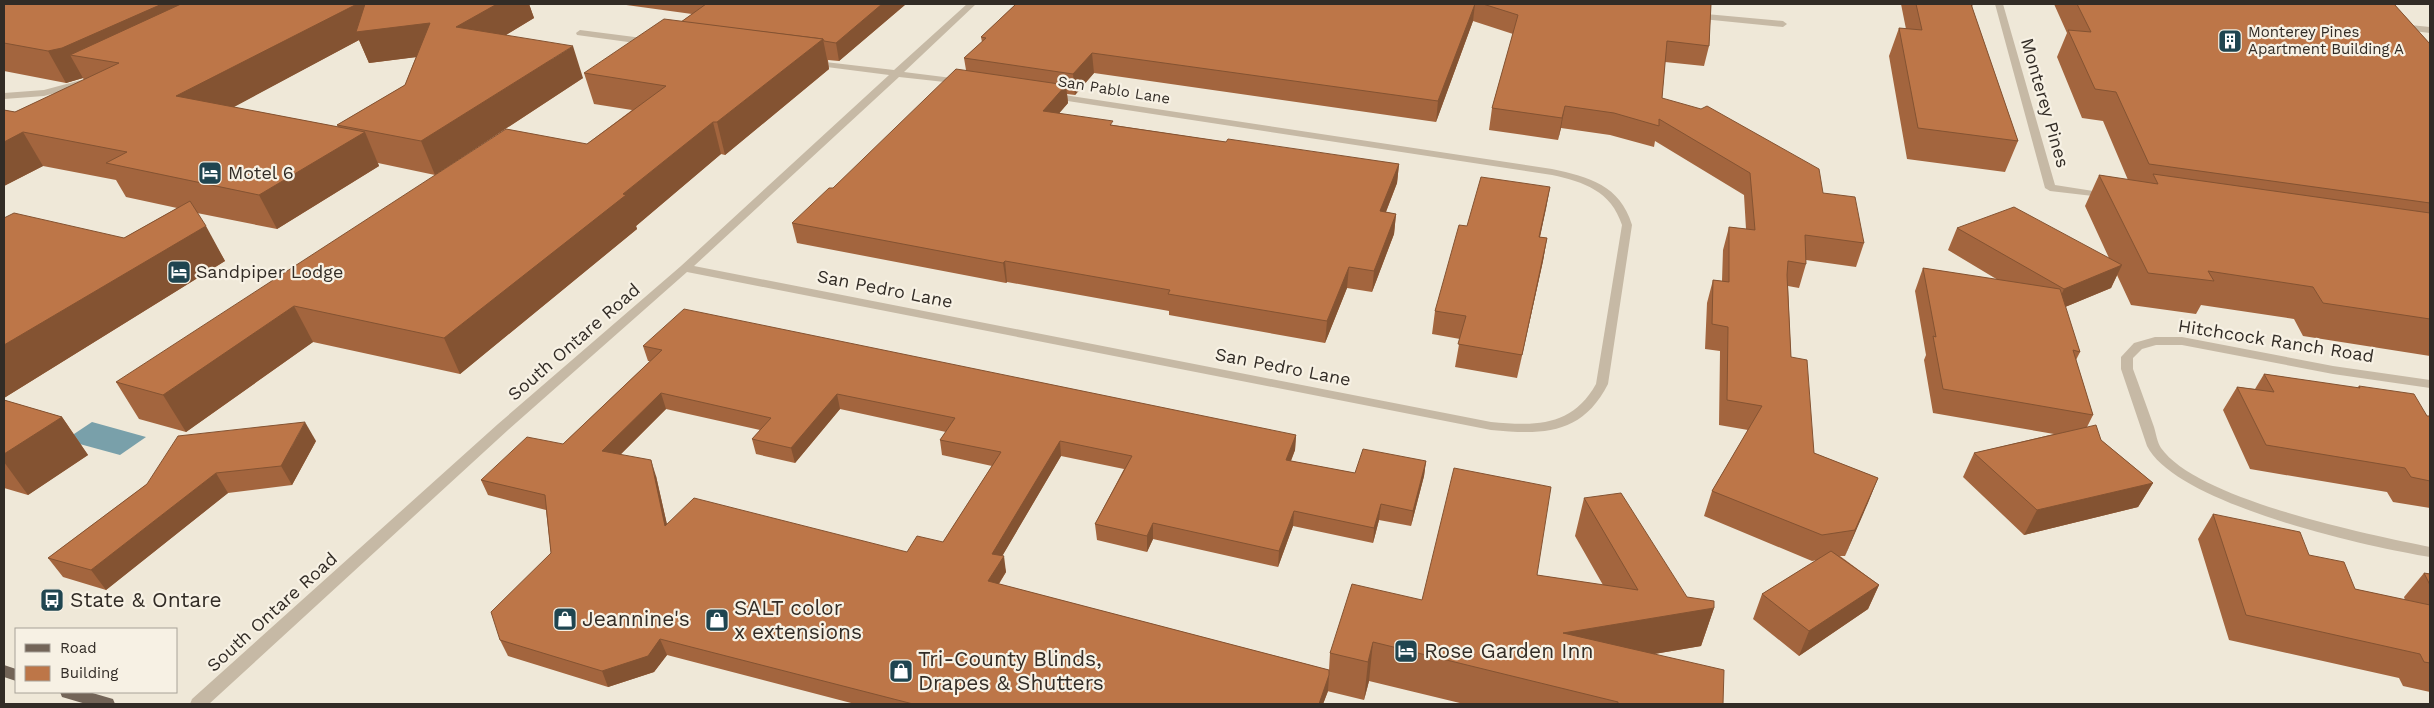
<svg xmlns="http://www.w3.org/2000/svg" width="2434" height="708" viewBox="0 0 2434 708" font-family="'Work Sans',sans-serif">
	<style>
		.water { fill: #79a0aa }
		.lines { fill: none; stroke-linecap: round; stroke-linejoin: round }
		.minor { fill: #c6b9a5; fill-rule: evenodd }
		.major { fill: #736558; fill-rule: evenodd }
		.wall { fill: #a3653e; fill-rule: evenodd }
		.shaded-wall { fill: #845332 }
		.building { fill: #bd7648; stroke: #845332; fill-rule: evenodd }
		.labels { text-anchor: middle; stroke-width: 4.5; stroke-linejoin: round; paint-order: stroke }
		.far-poi-label { font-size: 15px; fill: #322c26; stroke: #f7f1e4; text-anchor: start }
		.far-street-label { font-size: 15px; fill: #322c26; stroke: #f7f1e4 }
		.street-label { font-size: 18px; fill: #322c26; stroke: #f7f1e4 }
		.poi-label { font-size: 18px; fill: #322c26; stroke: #f7f1e4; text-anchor: start }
		.near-poi-label { font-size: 21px; fill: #322c26; stroke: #f7f1e4; text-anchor: start }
	</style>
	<rect width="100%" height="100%" fill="#efe8d8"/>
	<polygon class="water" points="92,422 146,437 120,455 65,440"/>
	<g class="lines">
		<g class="minor">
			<path d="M967,4H976L904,72L960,79L965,82L963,84L899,77L694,266L1491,422C1535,426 1572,427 1596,384L1622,225C1611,191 1584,182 1552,175L1048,98L1046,96L1051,93L1552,169C1589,177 1620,185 1632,225L1608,384C1582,435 1543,435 1491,430L687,272L508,430L209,704H190L192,699L498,424L681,266L889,75L811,65L808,64V60L894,70Z"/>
			<polygon points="1995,4 2003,4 2055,185 2106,193 2110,194 2110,198 2050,191 2045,188"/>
			<polygon points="1695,13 1783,21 1787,24 1783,27 1692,18 1692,14"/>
			<polygon points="2400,24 2430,27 2430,33 2397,29 2397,25"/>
			<polygon points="580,30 650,39 654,42 650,45 577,35 576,33"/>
			<polygon points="85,79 88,80 88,84 44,96 4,99 4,93 44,90"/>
			<path d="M2155,337H2182L2333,366L2430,380V388L2333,374L2182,345H2156L2142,349L2133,358V369C2140,388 2147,407 2154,427C2156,433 2157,442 2161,448C2198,500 2367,534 2430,547V557C2367,547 2176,504 2147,446L2121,369V357L2134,343Z"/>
		</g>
		<g class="major">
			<polygon points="4,665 16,669 16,681 4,677"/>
			<polygon points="60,692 89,692 113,699 115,704 86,704 62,697"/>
		</g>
	</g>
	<g class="wall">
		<path d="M4,4H529L534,18L506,35L583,78L435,175L378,163L379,166L277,229L197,213L225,261L4,398V218L124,238L177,208L126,197L116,180L43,166L4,186V110L15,112L84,80L83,78L66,83L4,71ZM359,40L369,63L416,57L405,85L337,125L338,127L233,107Z"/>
		<polygon points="619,4 906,4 839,61 828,60 829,69 725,155 721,154 636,226 637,229 460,374 313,342 186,432 139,419 116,382 587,144 632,110 594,104 584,73 681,22 692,14"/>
		<polygon points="1016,4 1711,4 1709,46 1704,66 1665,62 1662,98 1823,193 1864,243 1856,267 1806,260 1806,264 1799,288 1788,286 1791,357 1814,453 1878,478 1845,556 1840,556 1879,585 1868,609 1799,656 1753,619 1762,594 1817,560 1812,561 1704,516 1712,491 1748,430 1719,425 1720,351 1705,349 1707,303 1713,280 1722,281 1723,250 1729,227 1746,229 1744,195 1655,141 1654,147 1610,135 1561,128 1558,140 1489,130 1492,108 1513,34 1473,21 1436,122 1094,73 1075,95 1067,94 1068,103 1059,113 1113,125 1226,142 1399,164 1397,183 1386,212 1396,214 1394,234 1372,292 1347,288 1325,343 1169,315 1169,311 1007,282 1006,283 797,243 792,223 833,188 966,70 964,58 982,42 981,37"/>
		<polygon points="1901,4 1973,4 1972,7 2018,141 2005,172 1907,159 1889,56 1899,28 1906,29"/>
		<polygon points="2054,4 2394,4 2430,44 2430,356 2303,336 2294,319 2201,305 2196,314 2131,305 2117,275 2111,288 2065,307 2080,352 2076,360 2093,415 2087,427 2101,440 2153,483 2138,507 2024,535 1963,477 1974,453 2054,434 1933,413 1924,360 1926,355 1915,291 1923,268 1998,280 1948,250 1957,228 2109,258 2085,206 2099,175 2128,180 2103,121 2082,118 2057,57 2067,33"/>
		<polygon points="1550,187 1540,237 1547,238 1543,261 1517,378 1455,367 1460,339 1432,334 1435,311 1467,226"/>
		<path d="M643,346L1296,435L1295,450L1291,461L1355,473L1426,461L1424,476L1411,526L1379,520L1373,543L1293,526L1278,567L1153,539L1147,552L1097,540L1095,524L1124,469L1061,456L1002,556L1006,572L999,584L1329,670L1330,653L1422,600L1537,575L1603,585L1575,536L1584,498L1687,597L1714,608L1701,646L1654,654L1723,704H1464L1369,681L1364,700L1327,691H1328L1323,704H855L667,655L654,672L608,687L508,656L500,640L551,553L546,510L488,495L481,480L563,444L650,361H648ZM666,409L760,430L752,439L756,454L795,463L840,409L946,432L940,440L942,455L992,466L943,542L907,552L667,525L656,476L620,455Z"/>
		<polygon points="2264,374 2357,388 2359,386 2427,416 2430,416 2430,508 2393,502 2387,492 2250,469 2223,410 2237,387 2255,389"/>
		<polygon points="4,400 62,417 88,455 28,495 4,488"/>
		<polygon points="316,441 292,485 228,493 106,590 63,577 48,558 147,484"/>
		<polygon points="2213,514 2309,555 2355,589 2405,600 2404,597 2424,573 2430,574 2430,692 2403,686 2399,678 2229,640 2198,539"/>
	</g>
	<g class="shaded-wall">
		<polygon points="162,4 242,4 70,55 83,78 66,83 48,51"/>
		<polygon points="357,4 369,4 430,23 441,54 369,63 359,40 193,129 176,96"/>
		<polygon points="497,4 529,4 534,18 468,58 456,27"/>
		<polygon points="882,4 906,4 839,61 836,43"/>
		<polygon points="1475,4 1473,21 1436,122 1438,101"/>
		<polygon points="823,39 829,69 725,155 717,122"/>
		<polygon points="573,46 583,78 435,175 421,141"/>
		<polygon points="1092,53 1094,73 1075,95 1073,74"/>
		<polygon points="1066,85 1068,103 1045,130 1043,111"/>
		<polygon points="1565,106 1561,128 1558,140 1562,118"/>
		<polygon points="713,122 721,154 636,226 637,229 460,374 444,338"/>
		<polygon points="23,132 43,166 4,186 4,142"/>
		<polygon points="365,132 379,166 277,229 259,195"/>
		<polygon points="1399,164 1397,183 1378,232 1380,211"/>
		<polygon points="1550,187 1546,209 1535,259 1539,237"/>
		<polygon points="1396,214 1394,234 1372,292 1374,271"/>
		<polygon points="206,226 225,261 4,398 4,345"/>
		<polygon points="1547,238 1543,261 1517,378 1522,355"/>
		<polygon points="1005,261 1007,282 1006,283 1003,263"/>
		<polygon points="2122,265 2111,288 2053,312 2064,289"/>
		<polygon points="1349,267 1347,288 1325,343 1327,321"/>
		<polygon points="294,306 313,342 186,432 163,395"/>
		<polygon points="661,393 666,409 608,467 602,451"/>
		<polygon points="837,394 840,409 795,463 791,448"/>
		<polygon points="62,417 88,455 28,495 4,462 4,454"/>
		<polygon points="305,422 316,441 292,485 281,466"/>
		<polygon points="1296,435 1295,450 1285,475 1286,460"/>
		<polygon points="1060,441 1061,456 994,570 992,554"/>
		<polygon points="651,460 656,476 671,542 665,526"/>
		<polygon points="1426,461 1424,476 1411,526 1413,511"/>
		<polygon points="216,473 228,493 106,590 91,570"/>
		<polygon points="1878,478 1868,503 1845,556 1855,530"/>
		<polygon points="2153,483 2138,507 2024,535 2037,510"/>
		<polygon points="1381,504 1379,520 1373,543 1374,528"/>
		<polygon points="1294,511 1293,526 1278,567 1279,551"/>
		<polygon points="1153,523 1153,539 1147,552 1147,536"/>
		<polygon points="1004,556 1006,572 990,597 988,581"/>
		<polygon points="1879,585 1868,609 1799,656 1809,631"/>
		<polygon points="1714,608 1701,646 1554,671 1563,633"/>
		<polygon points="660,639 667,655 654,672 608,687 602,671"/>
		<polygon points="1373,642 1369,681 1364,700 1368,662"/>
		<polygon points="1329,675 1328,691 1323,704 1319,704"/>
	</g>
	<g class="building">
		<polygon points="4,4 162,4 62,48 48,51 4,43"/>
		<polygon points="181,4 357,4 176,96 365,132 259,195 106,163 127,152 23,132 4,142 4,110 15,112 119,63 70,55"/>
		<polygon points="365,4 497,4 456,27 573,46 421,141 337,125 405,85 430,23 356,32"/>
		<polygon points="703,4 882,4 836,43 824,41 823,39 681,22 706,4"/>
		<polygon points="1016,4 1475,4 1438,101 1092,53 1073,74 964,58 986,38 981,37"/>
		<polygon points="1483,4 1711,4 1709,46 1667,41 1662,98 1701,109 1707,106 1819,169 1823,193 1855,197 1864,243 1805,235 1806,264 1788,261 1787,275 1791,357 1807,360 1814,453 1878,478 1855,530 1822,535 1712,491 1762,406 1727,400 1728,327 1712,324 1713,280 1729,282 1729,227 1755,230 1750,173 1659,119 1659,126 1614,113 1565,106 1562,118 1492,108 1518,15"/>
		<polygon points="1916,4 1971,4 2018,141 1918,128 1899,28 1922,30"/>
		<polygon points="2077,4 2394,4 2430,44 2430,203 2149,164 2116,92 2095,89 2068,30 2091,32"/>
		<polygon points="664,19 823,39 717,122 713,122 623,194 626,195 444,338 294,306 163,395 116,382 506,129 587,144 666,86 584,73"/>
		<polygon points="956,69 1066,85 1043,111 1113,121 1110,125 1226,142 1228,139 1399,164 1380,211 1396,214 1374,271 1349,267 1327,321 1168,294 1170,290 1005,261 1003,263 792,223 829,188 833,188"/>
		<polygon points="2153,174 2430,213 2430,319 2323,303 2313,287 2208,271 2214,281 2148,273 2099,175 2158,184"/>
		<polygon points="1481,177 1550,187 1539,237 1547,238 1522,355 1458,344 1466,316 1435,311 1459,225 1467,226"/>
		<polygon points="190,201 206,226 4,345 4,218 14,213 124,238"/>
		<polygon points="2014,207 2122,265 2064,289 1957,228"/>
		<polygon points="1923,268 2060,289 2080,352 2073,350 2093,415 1943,389 1933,336 1936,337"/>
		<path d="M684,309L1296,435L1286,460L1355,473L1363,449L1426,461L1413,511L1381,504L1374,528L1294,511L1279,551L1153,523L1147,536L1095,524L1132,456L1060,441L992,554L1004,556L988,581L1329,670V675L1319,704H913L660,639L648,656L602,671L500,640L491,612L551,553L545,495L481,480L527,437L563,444L662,350L643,346ZM661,393L771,418L752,439L791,448L837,394L955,418L940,440L1001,452L943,542L917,536L907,552L694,498L665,526L651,460L602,451Z"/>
		<polygon points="2264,374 2360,388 2359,386 2414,394 2427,416 2430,416 2430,481 2411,477 2405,468 2266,445 2237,387 2274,392"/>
		<polygon points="4,400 62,417 4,454"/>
		<polygon points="305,422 281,466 216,473 91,570 48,558 147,484 178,436"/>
		<polygon points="2096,425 2101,440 2153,483 2037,510 1974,453"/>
		<polygon points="1454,468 1551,487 1537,575 1638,590 1584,498 1621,493 1687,597 1714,601 1714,608 1563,633 1724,670 1723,704 1618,704 1618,702 1373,642 1368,662 1330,653 1352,584 1422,600"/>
		<polygon points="2213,514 2300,532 2309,555 2344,562 2355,589 2430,605 2430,663 2424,662 2420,654 2246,615"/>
		<polygon points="1831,551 1879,585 1809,631 1762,594"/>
		<polygon points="2424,573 2430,574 2430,585"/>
	</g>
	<defs>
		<g id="building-square" transform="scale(1.25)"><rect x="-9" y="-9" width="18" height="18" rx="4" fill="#1f4550" stroke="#f7f1e4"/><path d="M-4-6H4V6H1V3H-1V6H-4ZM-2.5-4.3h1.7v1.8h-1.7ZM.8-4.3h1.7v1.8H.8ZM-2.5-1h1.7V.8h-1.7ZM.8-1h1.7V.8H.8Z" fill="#fff"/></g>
		<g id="hotel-square" transform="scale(1.25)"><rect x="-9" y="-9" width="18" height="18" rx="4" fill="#1f4550" stroke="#f7f1e4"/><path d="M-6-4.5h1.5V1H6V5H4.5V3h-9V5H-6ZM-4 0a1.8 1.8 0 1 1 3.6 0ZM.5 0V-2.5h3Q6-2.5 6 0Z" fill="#fff"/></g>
		<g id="bus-square" transform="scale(1.25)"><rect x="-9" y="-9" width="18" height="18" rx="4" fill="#1f4550" stroke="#f7f1e4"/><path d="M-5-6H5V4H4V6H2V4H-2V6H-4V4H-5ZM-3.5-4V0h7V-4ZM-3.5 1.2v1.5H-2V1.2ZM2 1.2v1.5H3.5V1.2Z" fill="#fff"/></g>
		<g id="shop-square" transform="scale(1.25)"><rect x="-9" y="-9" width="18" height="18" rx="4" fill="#1f4550" stroke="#f7f1e4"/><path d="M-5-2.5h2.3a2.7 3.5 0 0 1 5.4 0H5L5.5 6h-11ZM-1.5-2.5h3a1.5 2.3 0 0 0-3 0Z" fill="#fff"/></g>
	</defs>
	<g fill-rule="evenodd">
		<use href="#building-square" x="2230" y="41"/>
		<use href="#hotel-square" x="210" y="173"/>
		<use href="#hotel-square" x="179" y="272"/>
		<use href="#bus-square" x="52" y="600"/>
		<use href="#shop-square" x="565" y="619"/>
		<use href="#shop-square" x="717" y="620"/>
		<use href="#hotel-square" x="1406" y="651"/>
		<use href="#shop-square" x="901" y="671"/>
	</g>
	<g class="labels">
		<g class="far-poi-label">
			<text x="2248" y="37">Monterey Pines<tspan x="2248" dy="17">Apartment Building A</tspan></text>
		</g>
		<g class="far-street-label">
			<text transform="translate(1114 90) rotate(9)" y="5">San Pablo Lane</text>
		</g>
		<g class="street-label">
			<text transform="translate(2045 103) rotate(74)" y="6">Monterey Pines</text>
			<text transform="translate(885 289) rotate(11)" y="6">San Pedro Lane</text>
			<text transform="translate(2276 341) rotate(9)" y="6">Hitchcock Ranch Road</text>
			<text transform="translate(574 342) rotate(-41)" y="6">South Ontare Road</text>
			<text transform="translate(1283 367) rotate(11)" y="6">San Pedro Lane</text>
			<text transform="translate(272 612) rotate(-42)" y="6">South Ontare Road</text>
		</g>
		<g class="poi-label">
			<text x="228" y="179">Motel 6</text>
			<text x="196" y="278">Sandpiper Lodge</text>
		</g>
		<g class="near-poi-label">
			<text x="70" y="607">State &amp; Ontare</text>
			<text x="734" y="615">SALT color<tspan x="734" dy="24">x extensions</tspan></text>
			<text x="582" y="626">Jeannine's</text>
			<text x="1424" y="658">Rose Garden Inn</text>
			<text x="918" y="666">Tri-County Blinds,<tspan x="918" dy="24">Drapes &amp; Shutters</tspan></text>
		</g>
	</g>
	<rect width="2434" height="708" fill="none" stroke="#322c26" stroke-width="10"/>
	<rect x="15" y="628" width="162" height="65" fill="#f7f1e4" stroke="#a8a298"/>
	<rect x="25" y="644" width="25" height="8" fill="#736558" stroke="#a8a298"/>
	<text x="60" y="653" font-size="15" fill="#322c26">Road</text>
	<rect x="25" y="666" width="25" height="15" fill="#bd7648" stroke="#a8a298"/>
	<text x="60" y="678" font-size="15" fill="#322c26">Building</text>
</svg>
